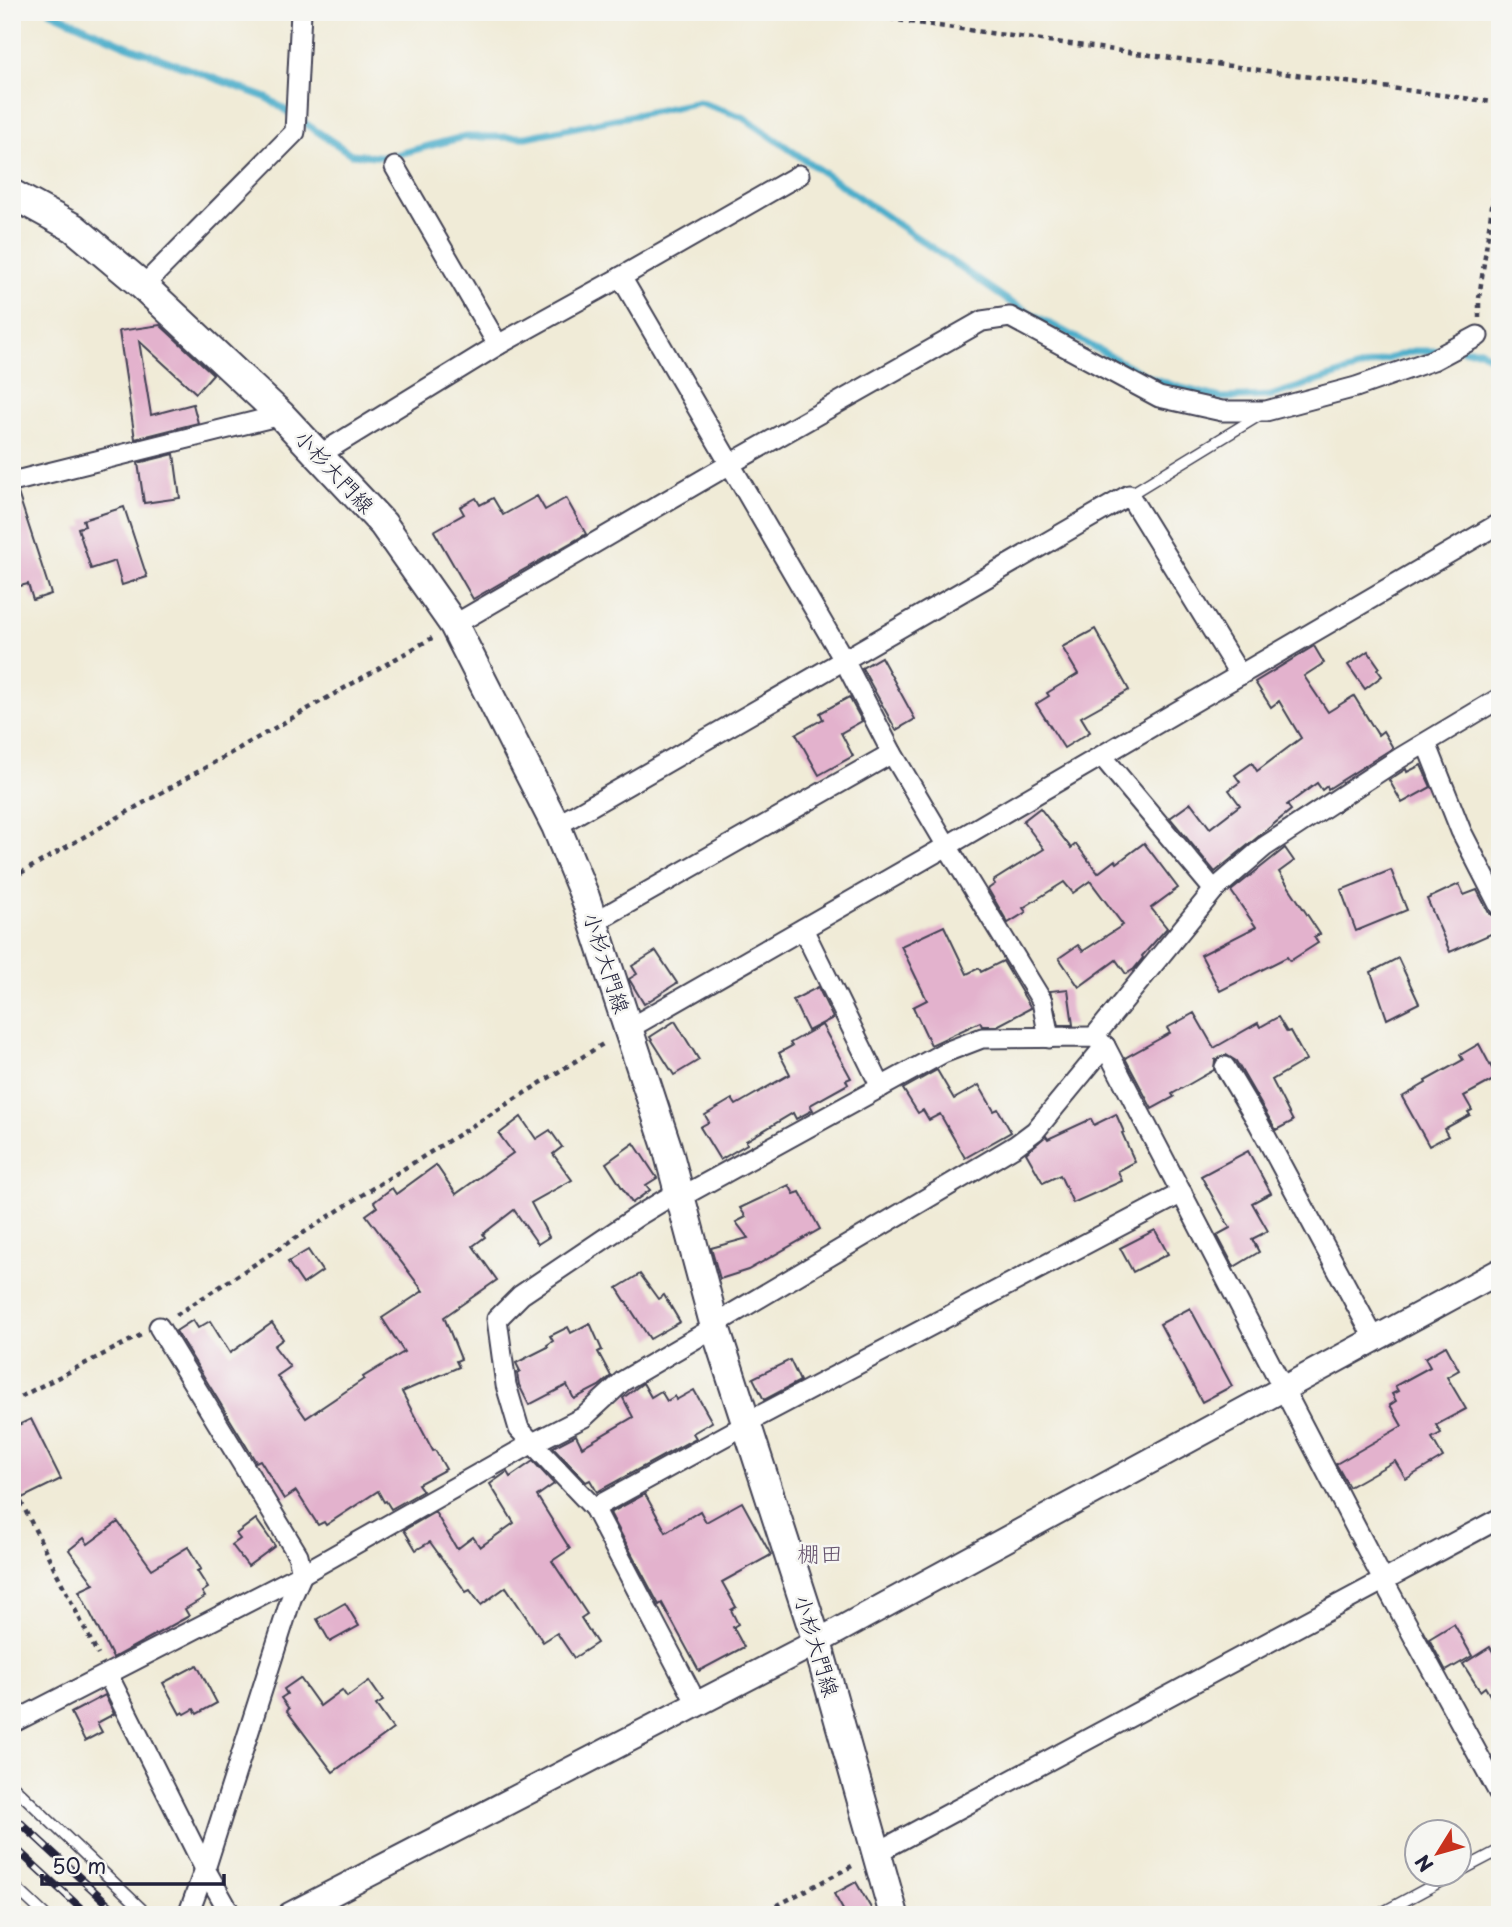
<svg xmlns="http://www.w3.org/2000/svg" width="1512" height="1927" viewBox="0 0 1512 1927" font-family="'Playpen Sans','Klee One',sans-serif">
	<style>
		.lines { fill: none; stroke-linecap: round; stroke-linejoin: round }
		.stream { stroke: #4badca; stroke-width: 7 }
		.building { fill: #e3b2cd }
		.service-casing { stroke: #414052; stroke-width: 13 }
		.minor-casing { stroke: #414052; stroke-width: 23 }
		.tertiary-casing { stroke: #414052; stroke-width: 28 }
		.secondary-casing { stroke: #414052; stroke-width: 32 }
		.path { stroke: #414052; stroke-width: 4.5; stroke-dasharray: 5 5; stroke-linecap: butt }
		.service { stroke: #fff; stroke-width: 10 }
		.minor { stroke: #fff; stroke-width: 19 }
		.tertiary { stroke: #fff; stroke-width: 24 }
		.secondary { stroke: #fff; stroke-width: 28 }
		.rail-casing { stroke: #22223b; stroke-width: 8 }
		.rail { stroke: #f6f6f2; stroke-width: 5; stroke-dasharray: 16; stroke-linecap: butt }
		.labels { text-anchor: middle; stroke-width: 5; stroke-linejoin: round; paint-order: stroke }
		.street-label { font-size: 21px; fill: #22223b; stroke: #f6f6f2 }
		.neighbourhood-label { font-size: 23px; fill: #66546e; stroke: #f6f6f2 }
	</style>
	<rect width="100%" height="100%" fill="#f6f6f2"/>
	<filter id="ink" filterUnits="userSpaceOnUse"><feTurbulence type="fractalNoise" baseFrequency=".0143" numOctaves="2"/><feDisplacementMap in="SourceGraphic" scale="14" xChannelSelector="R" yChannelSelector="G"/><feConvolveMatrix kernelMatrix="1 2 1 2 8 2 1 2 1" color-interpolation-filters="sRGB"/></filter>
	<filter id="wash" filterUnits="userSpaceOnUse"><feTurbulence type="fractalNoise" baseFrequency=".00686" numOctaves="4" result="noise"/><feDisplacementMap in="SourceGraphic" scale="28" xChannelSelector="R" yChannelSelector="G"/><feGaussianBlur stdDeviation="1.57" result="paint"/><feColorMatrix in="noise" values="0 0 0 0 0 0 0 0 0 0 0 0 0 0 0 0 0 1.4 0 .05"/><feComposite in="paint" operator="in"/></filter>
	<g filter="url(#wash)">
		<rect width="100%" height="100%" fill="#f0ebd7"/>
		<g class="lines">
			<g class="stream">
				<polyline points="51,12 125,45 267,98 351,154 387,157 463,137 526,137 699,102 743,117 1010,302 1149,377 1181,388 1221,398 1270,396 1413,351 1437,351"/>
				<polyline points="1463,350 1480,350 1500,364"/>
			</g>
		</g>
		<g id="blocks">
			<g class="building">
				<polygon points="160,325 213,374 196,393 139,341 151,415 193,404 198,423 135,439 119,331"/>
				<polygon points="174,454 180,498 144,503 138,463"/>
				<polygon points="18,493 51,594 33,600 28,584 20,586 12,563 12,494"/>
				<polygon points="537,496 545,510 566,498 586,534 473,599 434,531 464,514 460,507 476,498 480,505 493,498 503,515"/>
				<polygon points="124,507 147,577 122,585 115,561 91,569 78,528 85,526 83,520"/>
				<polygon points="1095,629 1129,690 1081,717 1090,732 1064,748 1036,704 1049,696 1047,693 1078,674 1062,647"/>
				<polygon points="1314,646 1324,663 1304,676 1328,712 1354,696 1378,735 1383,731 1393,748 1328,789 1327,786 1322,790 1317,783 1287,805 1291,810 1215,872 1170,818 1191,803 1210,828 1240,805 1229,790 1240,782 1235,775 1252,763 1257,771 1301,738 1279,701 1271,707 1255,682"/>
				<polygon points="1368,651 1379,667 1377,669 1382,676 1365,689 1348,665"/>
				<polygon points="881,657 915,719 896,730 862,668"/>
				<polygon points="849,697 862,721 841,733 853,756 819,775 796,734 823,719 820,713"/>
				<polygon points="1421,765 1431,787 1402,803 1389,780 1406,769 1407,772"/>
				<polygon points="1040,808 1071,848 1076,844 1098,873 1115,860 1117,863 1144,843 1178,888 1151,908 1167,928 1142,956 1143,958 1134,969 1126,974 1116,960 1079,987 1059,958 1078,945 1083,951 1123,925 1090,881 1073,893 1064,882 1023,908 1026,912 1008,923 988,889 995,884 993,881 1044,849 1023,821"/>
				<polygon points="1285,848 1294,861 1279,872 1320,934 1314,937 1318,943 1290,961 1287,957 1220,991 1201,955 1256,927 1231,891"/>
				<polygon points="1391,870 1407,910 1356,931 1341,890"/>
				<polygon points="1459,884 1464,895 1477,890 1489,913 1497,918 1500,930 1450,952 1427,899"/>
				<polygon points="944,926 967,974 979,968 981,972 1003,961 1031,1008 997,1026 982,1026 980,1022 931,1045 913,1007 927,1000 901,946"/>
				<polygon points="656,951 677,983 644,1004 629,979 637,974 632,966"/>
				<polygon points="1398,958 1419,1003 1387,1019 1371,972"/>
				<polygon points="818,987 833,1018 808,1031 793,1000"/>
				<polygon points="1068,989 1073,1025 1059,1025 1050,991"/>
				<polygon points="1194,1013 1214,1048 1258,1023 1260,1027 1278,1017 1287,1032 1290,1031 1306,1060 1272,1080 1293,1121 1276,1130 1236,1061 1226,1055 1215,1060 1214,1070 1172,1094 1174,1097 1152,1109 1125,1058 1170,1033 1167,1028"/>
				<polygon points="675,1021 699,1060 674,1075 650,1037"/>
				<polygon points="822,1025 851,1078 846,1080 848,1084 810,1105 813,1110 796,1119 793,1113 746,1141 747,1144 720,1160 700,1127 709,1122 705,1115 732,1099 736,1105 790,1074 779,1053 792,1046 790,1043"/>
				<polygon points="1479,1044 1497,1078 1464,1096 1472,1110 1468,1112 1470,1115 1444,1129 1448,1136 1429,1146 1402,1097 1426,1083 1425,1081 1463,1060 1460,1055"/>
				<polygon points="937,1070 954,1099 979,1085 994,1111 998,1109 1011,1132 965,1158 940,1114 929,1120 923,1110 918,1113 903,1089"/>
				<polygon points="1116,1114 1124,1132 1122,1133 1135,1162 1118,1171 1122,1181 1073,1203 1060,1175 1043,1183 1026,1153 1046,1136 1048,1139 1091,1119 1094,1125"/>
				<polygon points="521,1117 536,1139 550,1130 562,1147 553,1154 572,1180 531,1203 549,1237 538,1244 514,1210 483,1234 485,1237 473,1246 497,1280 444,1317 461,1359 456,1361 459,1367 402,1392 433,1451 435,1450 446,1469 418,1484 423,1491 391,1509 386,1501 384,1502 378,1491 326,1525 324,1522 318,1525 296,1491 284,1499 260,1460 256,1462 176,1331 193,1320 198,1328 210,1321 230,1353 272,1323 283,1339 274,1346 290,1367 277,1376 306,1418 364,1379 363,1377 404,1352 382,1318 423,1291 366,1215 377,1207 374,1202 392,1188 396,1194 436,1165 456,1194 513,1153 499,1134"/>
				<polygon points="634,1143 657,1178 646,1185 650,1190 632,1203 606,1163"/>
				<polygon points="1248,1151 1271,1193 1252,1203 1268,1231 1252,1239 1259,1252 1234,1267 1217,1235 1230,1228 1201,1176"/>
				<polygon points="789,1185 794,1194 800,1192 820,1229 748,1270 720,1279 711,1248 748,1238 736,1222 746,1217 740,1208"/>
				<polygon points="1155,1230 1168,1254 1133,1272 1120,1248"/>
				<polygon points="308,1250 322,1271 303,1284 288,1262"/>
				<polygon points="640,1274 658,1299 664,1295 680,1322 650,1339 617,1288"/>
				<polygon points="1190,1308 1232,1386 1202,1402 1160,1324"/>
				<polygon points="590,1323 602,1350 598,1352 611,1376 599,1386 574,1399 567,1385 529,1405 519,1385 517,1373 520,1371 516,1363 548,1347 547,1345 553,1341 550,1336 568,1327 571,1333"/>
				<polygon points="1446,1346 1459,1370 1447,1377 1466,1409 1436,1425 1441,1433 1432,1438 1443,1457 1406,1479 1395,1461 1349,1487 1336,1464 1402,1426 1390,1405 1396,1401 1392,1394 1398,1391 1395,1386 1430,1367 1425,1358"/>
				<polygon points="790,1360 800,1381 764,1400 753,1378"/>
				<polygon points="643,1383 651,1397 661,1391 667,1401 675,1396 676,1400 694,1390 712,1422 693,1433 696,1438 597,1492 590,1480 586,1482 553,1447 576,1435 582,1447 633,1417 623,1398"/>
				<polygon points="31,1419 61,1479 12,1503 12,1428"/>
				<polygon points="533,1461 554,1484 537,1496 570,1549 552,1561 587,1614 581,1618 597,1643 574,1658 557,1633 543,1642 506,1587 481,1605 470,1590 466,1592 430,1542 416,1550 404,1530 435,1512 457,1549 473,1537 480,1547 514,1523 490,1484 507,1472 510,1477"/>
				<polygon points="645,1494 666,1532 700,1511 706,1522 742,1502 771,1555 722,1582 736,1607 731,1610 738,1624 733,1627 744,1647 699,1671 662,1603 659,1605 610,1513"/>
				<polygon points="256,1519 275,1546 248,1566 232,1545 240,1539 236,1534"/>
				<polygon points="118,1522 152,1569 188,1547 201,1569 197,1571 208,1588 202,1592 205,1597 185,1609 189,1616 113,1658 79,1591 94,1584 69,1550 84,1538 88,1544"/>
				<polygon points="345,1603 359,1626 330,1642 317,1619"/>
				<polygon points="1454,1624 1472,1656 1446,1671 1429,1639"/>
				<polygon points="1490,1647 1500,1663 1500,1712 1485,1687 1480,1691 1463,1664"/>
				<polygon points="197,1665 217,1703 197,1714 194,1709 185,1714 183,1712 180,1714 163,1683"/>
				<polygon points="300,1678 320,1706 342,1690 347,1697 369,1681 383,1701 376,1705 393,1729 333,1772 287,1711 289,1709 281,1698 287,1694 284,1689"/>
				<polygon points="105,1695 114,1714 97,1723 102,1732 85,1741 71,1713"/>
				<polygon points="856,1882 875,1915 846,1915 834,1894"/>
			</g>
		</g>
	</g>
	<g filter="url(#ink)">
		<use href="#blocks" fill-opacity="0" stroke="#414052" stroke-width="2"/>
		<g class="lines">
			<g class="service-casing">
				<g id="service">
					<polyline points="1129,495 1260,415"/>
					<polyline points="12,1785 148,1915"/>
					<polyline points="1460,1871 1500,1850"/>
					<polyline points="12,1884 45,1915"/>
					<polyline points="1378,1915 1454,1874"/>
				</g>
			</g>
			<g class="minor-casing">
				<g id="minor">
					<polyline points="395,167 498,345 621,277 730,464 982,321 1010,317 1159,397 1222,411 1266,411 1356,387 1433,360 1478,336"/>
					<polyline points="621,277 799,175"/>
					<polyline points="143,286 295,132 301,12"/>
					<polyline points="319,455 498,345"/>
					<polyline points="12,482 281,415"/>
					<polyline points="454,625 730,464 844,660 1129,495 1240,675"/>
					<polyline points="1426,743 1461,831 1500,907"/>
					<polyline points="1102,756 1214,890"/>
					<polyline points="556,826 844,660 892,753"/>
					<polyline points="593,923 892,753 947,846 1042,1001 1049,1038"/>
					<polyline points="803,929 881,1087"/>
					<polyline points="628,1029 947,846 1500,523"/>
					<polyline points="1094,1037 1214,890 1264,847 1400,758 1500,698"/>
					<polyline points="1225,1067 1259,1124 1374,1338"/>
					<polyline points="679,1191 638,1216 521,1295 497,1319 506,1385 519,1429 594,1508 697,1704"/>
					<polyline points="681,1197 943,1053 982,1038 1094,1037 1105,1046 1383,1580 1500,1795"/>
					<polyline points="715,1324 1015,1146 1035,1131 1105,1046"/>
					<polyline points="159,1327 298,1555 302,1574 291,1599 205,1869 188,1915"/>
					<polyline points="746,1423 1182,1193"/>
					<polyline points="594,1508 747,1424"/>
					<polyline points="108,1675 205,1869 231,1915"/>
					<polyline points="12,1723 302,1574 531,1444 584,1417 623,1381 715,1327"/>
					<polyline points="876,1853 1500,1518"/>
				</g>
			</g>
			<g class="tertiary-casing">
				<polyline id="tertiary" points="290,1915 817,1642 1500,1271"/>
			</g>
			<g class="secondary-casing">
				<polyline id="secondary" points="12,194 74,228 143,286 281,415 383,524 454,625 556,826 585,897 667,1147 715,1327 817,1642 894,1915"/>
			</g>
			<g class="path">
				<polyline points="850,12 910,22 1500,103"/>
				<polyline points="1479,318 1479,298 1500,149"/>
				<polyline points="12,878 432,638"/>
				<polyline points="176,1315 370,1190 606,1042"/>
				<polyline points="12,1401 141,1335"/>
				<polyline points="12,1484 98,1655"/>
				<polyline points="759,1915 854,1865"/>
			</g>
			<use href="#service" class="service"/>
			<use href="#minor" class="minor"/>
			<use href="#tertiary" class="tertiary"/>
			<use href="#secondary" class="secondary"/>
			<g class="rail-casing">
				<g id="rail">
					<polyline points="12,1815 120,1915"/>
					<polyline points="12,1845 88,1915"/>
				</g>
			</g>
			<use href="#rail" class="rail"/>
		</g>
	</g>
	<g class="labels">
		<g class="street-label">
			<text transform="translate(334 472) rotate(47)" y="7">小杉大門線</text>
			<text transform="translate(606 963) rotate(72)" y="7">小杉大門線</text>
			<text transform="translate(816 1646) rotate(73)" y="7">小杉大門線</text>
		</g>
		<g class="neighbourhood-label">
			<text x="820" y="1562">棚田</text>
		</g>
	</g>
	<rect width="1512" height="1927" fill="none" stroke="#f6f6f2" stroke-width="42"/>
	<g transform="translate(1438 1853) rotate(233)"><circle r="33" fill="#f6f6f2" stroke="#a1a1a9" stroke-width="2"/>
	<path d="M0-5L12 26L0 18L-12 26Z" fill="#c8321e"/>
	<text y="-10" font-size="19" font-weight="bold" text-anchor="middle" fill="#22223b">N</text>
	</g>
	<path d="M42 1874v10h182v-10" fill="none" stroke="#22223b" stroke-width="3.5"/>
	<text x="52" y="1874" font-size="21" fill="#22223b" stroke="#f6f6f2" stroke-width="5" paint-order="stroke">50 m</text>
</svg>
